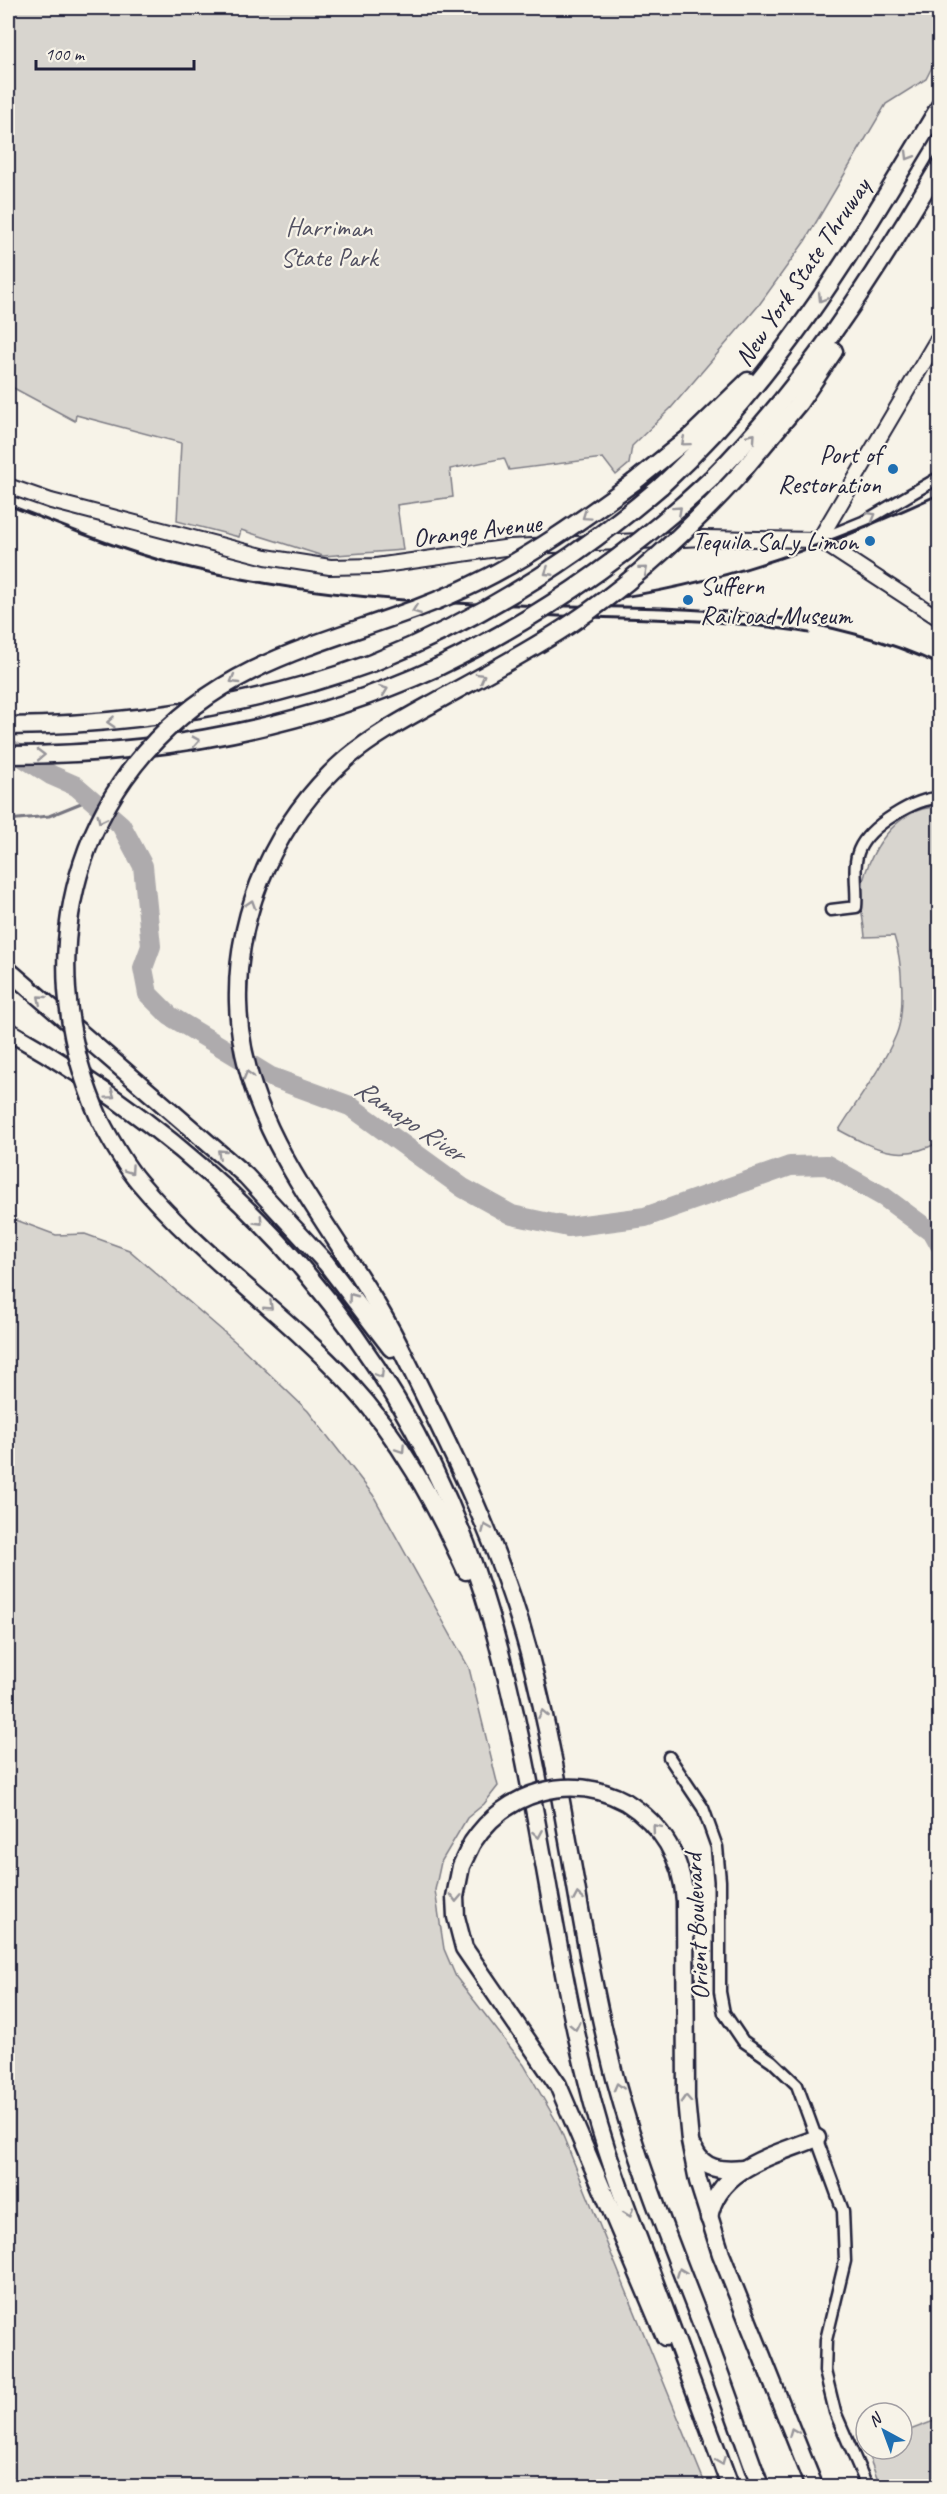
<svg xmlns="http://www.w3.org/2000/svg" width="947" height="2494" viewBox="0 0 947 2494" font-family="Caveat,sans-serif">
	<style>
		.green { fill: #d8d5cf; stroke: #7d7c85; stroke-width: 1.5 }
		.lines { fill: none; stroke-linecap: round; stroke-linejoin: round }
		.stream { stroke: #76747f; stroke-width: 3 }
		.river { stroke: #aeabad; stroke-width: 20 }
		.minor-casing { stroke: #22223b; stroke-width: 15 }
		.major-casing { stroke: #22223b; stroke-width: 18 }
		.highway-casing { stroke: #22223b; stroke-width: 21 }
		.minor { stroke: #f7f3e8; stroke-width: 10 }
		.major { stroke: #f7f3e8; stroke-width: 14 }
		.highway { stroke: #f7f3e8; stroke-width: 16 }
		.rail { stroke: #22223b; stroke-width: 3 }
		.highway-bridge-casing { stroke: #22223b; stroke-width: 21; stroke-linecap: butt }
		.highway-bridge { stroke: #f7f3e8; stroke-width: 16 }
		.oneway { stroke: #97959a }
		.poi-dot { fill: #1f6fb2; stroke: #f7f3e8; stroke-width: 2 }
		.labels { text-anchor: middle; stroke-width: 4.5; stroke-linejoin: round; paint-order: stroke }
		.park-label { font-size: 26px; fill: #504f60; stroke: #f7f3e8 }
		.street-label { font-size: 26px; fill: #22223b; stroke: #f7f3e8 }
		.poi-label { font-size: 26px; fill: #22223b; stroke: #f7f3e8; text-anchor: end }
		.water-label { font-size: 27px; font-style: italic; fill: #535263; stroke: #f7f3e8 }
	</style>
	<rect width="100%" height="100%" fill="#f7f3e8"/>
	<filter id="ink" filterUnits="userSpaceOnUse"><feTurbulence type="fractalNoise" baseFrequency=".0167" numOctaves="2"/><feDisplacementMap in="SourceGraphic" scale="12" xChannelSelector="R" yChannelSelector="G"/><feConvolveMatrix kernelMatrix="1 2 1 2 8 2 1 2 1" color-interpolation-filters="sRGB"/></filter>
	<g filter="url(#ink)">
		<g class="green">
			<polygon points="8,8 939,8 939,53 926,79 886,104 805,241 759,305 671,408 632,446 629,464 616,475 603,458 509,470 504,458 450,469 453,497 397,505 403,550 323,556 241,530 239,537 177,521 181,443 76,415 75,421 8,385"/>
			<path d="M939,807V1142C902,1163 874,1149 839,1130C857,1101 883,1066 896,1035C906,1012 902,960 894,936L865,937C864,923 860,908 861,894C865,855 896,806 939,807Z"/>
			<polygon points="8,1217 56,1235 85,1234 129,1250 239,1345 308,1411 373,1495 469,1668 498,1786 484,1804 467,1818 441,1862 435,1890 444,1949 456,1977 524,2065 559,2126 706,2486 8,2486"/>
			<polygon points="939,2419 939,2486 880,2486 866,2449 902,2449 902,2433"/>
		</g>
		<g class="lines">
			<polyline class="stream" points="8,820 49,816 91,799"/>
			<polyline class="river" points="10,749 51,775 76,786 121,825 143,866 151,946 143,968 148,994 170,1016 271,1077 350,1106 463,1188 512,1215 568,1227 645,1217 790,1166 827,1165 884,1197 934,1234 940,1245"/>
			<g class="minor-casing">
				<g id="minor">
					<polyline points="819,540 863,522 940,477"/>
					<path d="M831,910L856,907C858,890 852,866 859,850C869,826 915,798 940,798"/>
					<polyline points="669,1757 703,1808 717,1847 720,1881 720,1992 724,2013 743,2041 772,2061 797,2085 843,2211 845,2261 826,2340 825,2371 835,2412 867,2486"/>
				</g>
			</g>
			<g class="major-casing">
				<g id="major">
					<polyline points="8,486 51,501 266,557 330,567 376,566 511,547 704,538 819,540 940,619"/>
					<polyline points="819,540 940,335"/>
				</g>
			</g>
			<g class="highway-casing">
				<g id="highway">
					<polyline points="739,475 799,403 834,351"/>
					<path d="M711,479C804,386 873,278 940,165"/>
					<polyline points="634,482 691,436 748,381"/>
					<path d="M661,486C783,373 855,247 940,106"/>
					<path d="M430,705C401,721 372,737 347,758C277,819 236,909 238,1002C241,1137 342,1231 399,1345C449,1445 500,1544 529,1653C566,1793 579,1938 615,2078C637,2161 669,2240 700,2320C721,2375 740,2431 760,2486"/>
					<path d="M8,726C133,725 254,706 372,663"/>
					<path d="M8,755C155,755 301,729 436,668"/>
					<polyline points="8,970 246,1176 326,1263 391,1348"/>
					<path d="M8,1031C240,1162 415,1356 490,1616C535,1768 549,1926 587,2080C602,2143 625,2204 648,2264C676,2338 703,2412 730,2486"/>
					<path d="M100,1120C111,1141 123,1163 139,1182C201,1256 283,1312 349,1383C400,1438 435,1503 466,1571"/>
					<path d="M626,1802C662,1825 682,1858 685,1901L686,2099L690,2141L698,2181L721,2254L814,2486"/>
					<polyline points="472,1843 461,1866 455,1897 456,1917 464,1948 558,2085 665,2337"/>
					<path d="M694,2149C703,2170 722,2171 743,2169"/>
					<path d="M709,2218C717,2167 776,2155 817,2138"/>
				</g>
			</g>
			<use href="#minor" class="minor"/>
			<use href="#major" class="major"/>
			<use href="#highway" class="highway"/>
			<g class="rail">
				<path d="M8,505C61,525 114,548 170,563C256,585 346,597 435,602C604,613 782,590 940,665"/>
				<path d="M601,600C717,586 834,543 940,494"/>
				<path d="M519,614C616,620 713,616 809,633"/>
			</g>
			<g class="highway-bridge-casing">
				<g id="highway-bridge">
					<path d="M372,663C479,620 574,561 661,486"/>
					<path d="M436,668C538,619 629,556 711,479"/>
					<path d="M430,705C478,678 527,653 572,623C635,581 688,531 739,475"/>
					<path d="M100,1120C23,948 79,756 253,670C324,635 404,619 476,583C532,556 583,519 634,482"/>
					<path d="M472,1843C506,1791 571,1772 626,1802"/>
				</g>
			</g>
			<use href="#highway-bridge" class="highway-bridge"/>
		</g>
		<defs><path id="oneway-chevron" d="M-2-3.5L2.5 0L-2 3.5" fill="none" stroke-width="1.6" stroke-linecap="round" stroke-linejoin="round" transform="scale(1.5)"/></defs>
		<g class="oneway">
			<use href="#oneway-chevron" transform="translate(909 156) rotate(121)"/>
			<use href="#oneway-chevron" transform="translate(822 298) rotate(122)"/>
			<use href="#oneway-chevron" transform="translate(752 437) rotate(-48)"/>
			<use href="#oneway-chevron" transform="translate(685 442) rotate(140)"/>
			<use href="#oneway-chevron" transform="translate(678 510) rotate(-42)"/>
			<use href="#oneway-chevron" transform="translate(586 516) rotate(145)"/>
			<use href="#oneway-chevron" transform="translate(872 516) rotate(-30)"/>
			<use href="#oneway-chevron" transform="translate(644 570) rotate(-40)"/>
			<use href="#oneway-chevron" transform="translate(548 572) rotate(147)"/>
			<use href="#oneway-chevron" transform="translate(416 610) rotate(159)"/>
			<use href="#oneway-chevron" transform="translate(481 677) rotate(-29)"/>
			<use href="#oneway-chevron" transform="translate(234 680) rotate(150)"/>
			<use href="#oneway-chevron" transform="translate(384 690) rotate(-21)"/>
			<use href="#oneway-chevron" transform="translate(111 722) rotate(176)"/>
			<use href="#oneway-chevron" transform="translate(196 741) rotate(-10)"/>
			<use href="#oneway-chevron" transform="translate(41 755) rotate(-1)"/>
			<use href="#oneway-chevron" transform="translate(101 819) rotate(117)"/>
			<use href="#oneway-chevron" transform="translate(251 904) rotate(-72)"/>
			<use href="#oneway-chevron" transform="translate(41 999) rotate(-139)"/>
			<use href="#oneway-chevron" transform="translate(248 1075) rotate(-105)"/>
			<use href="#oneway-chevron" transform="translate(111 1095) rotate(35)"/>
			<use href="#oneway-chevron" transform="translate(221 1153) rotate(-138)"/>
			<use href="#oneway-chevron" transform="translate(130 1170) rotate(55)"/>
			<use href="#oneway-chevron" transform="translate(259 1221) rotate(46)"/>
			<use href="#oneway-chevron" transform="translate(352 1297) rotate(-127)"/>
			<use href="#oneway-chevron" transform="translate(269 1306) rotate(43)"/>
			<use href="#oneway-chevron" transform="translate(380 1374) rotate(58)"/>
			<use href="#oneway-chevron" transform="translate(401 1449) rotate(56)"/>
			<use href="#oneway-chevron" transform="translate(486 1528) rotate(-113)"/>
			<use href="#oneway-chevron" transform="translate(543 1714) rotate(-102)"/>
			<use href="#oneway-chevron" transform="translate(656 1828) rotate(-130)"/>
			<use href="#oneway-chevron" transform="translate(538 1834) rotate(80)"/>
			<use href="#oneway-chevron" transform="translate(578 1897) rotate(-100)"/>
			<use href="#oneway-chevron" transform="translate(456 1898) rotate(92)"/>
			<use href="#oneway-chevron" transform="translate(575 2026) rotate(78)"/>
			<use href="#oneway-chevron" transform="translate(618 2087) rotate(-105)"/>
			<use href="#oneway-chevron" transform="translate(686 2099) rotate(-93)"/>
			<use href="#oneway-chevron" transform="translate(629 2213) rotate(70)"/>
			<use href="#oneway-chevron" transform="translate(681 2272) rotate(-111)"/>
			<use href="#oneway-chevron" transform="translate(793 2432) rotate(-112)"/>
			<use href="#oneway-chevron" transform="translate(721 2461) rotate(68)"/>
		</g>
	</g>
	<g class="poi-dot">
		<circle cx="893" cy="469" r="6"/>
		<circle cx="870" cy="541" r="6"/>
		<circle cx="688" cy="600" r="6"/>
	</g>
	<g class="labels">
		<g class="park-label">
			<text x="329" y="236">Harriman<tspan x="329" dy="30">State Park</tspan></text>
		</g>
		<g class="street-label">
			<text transform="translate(802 272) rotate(-56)" y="9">New York State Thruway</text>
			<text transform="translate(477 530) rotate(-7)" y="9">Orange Avenue</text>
			<text transform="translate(696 1927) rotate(-93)" y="9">Orient Boulevard</text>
		</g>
		<g class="poi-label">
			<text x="881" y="463">Port of<tspan x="881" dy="30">Restoration</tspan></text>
			<text x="858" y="550">Tequila Sal y Limon</text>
			<text x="700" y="594" text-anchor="start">Suffern<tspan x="700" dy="30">Railroad Museum</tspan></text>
		</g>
		<g class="water-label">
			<text transform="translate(410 1120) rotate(34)" y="9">Ramapo River</text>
		</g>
	</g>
	<rect width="947" height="2494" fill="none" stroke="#f7f3e8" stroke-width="30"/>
	<rect x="15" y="15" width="917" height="2464" fill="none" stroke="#22223b" stroke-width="2" filter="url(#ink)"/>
	<g transform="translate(884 2431) rotate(319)"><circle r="28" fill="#f7f3e8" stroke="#a29fa3" stroke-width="1.5"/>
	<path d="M0-4.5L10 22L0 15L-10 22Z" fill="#1f6fb2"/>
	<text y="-9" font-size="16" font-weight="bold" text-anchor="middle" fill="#22223b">N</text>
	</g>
	<path d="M36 60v9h158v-9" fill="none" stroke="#22223b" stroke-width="3"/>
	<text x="45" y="60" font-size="18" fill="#22223b" stroke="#f7f3e8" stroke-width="4.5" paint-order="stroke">100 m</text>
</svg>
